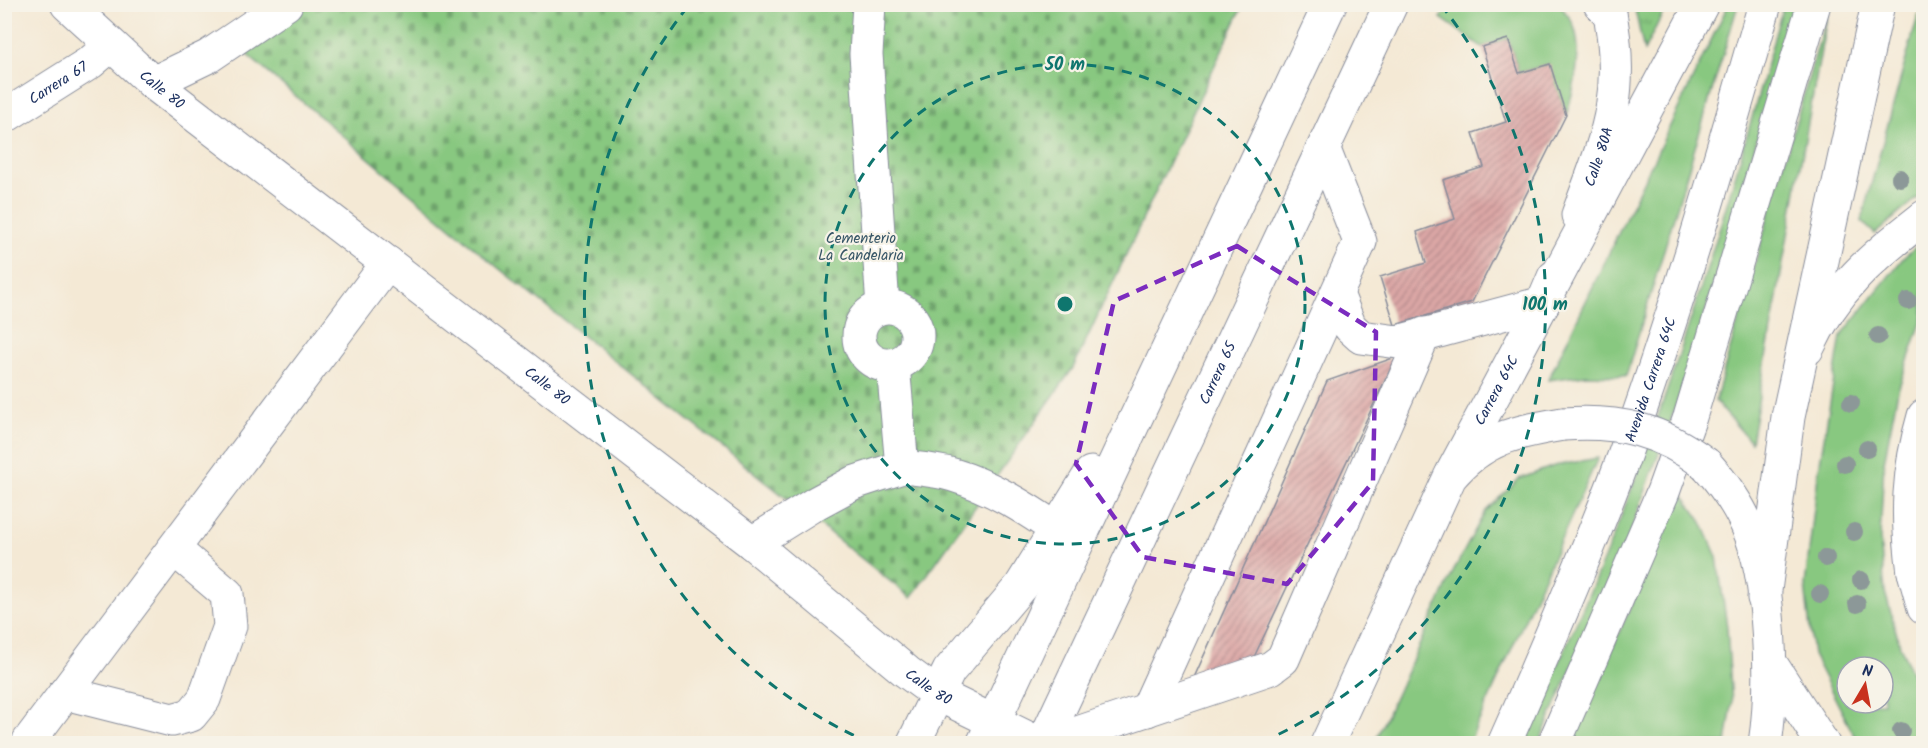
<svg xmlns="http://www.w3.org/2000/svg" width="1928" height="748" viewBox="0 0 1928 748" font-family="Kalam,sans-serif">
	<style>
		.grass { fill: #88c880; stroke: #527c6f; stroke-width: 1.5; fill-rule: evenodd }
		.cemetery { fill: url(#cemetery-stones); stroke: #527c6f; stroke-width: 1.5 }
		.park { fill: url(#park-tufts); stroke: #527c6f; stroke-width: 1.5 }
		.building { fill: url(#building-hatch) }
		.lines { fill: none; stroke-linecap: round; stroke-linejoin: round }
		.minor-casing { stroke: #888c9a; stroke-width: 35 }
		.major-casing { stroke: #888c9a; stroke-width: 35 }
		.minor { stroke: #fff; stroke-width: 33 }
		.major { stroke: #fff; stroke-width: 33 }
		.major-bridge-casing { stroke: #888c9a; stroke-width: 35; stroke-linecap: butt }
		.major-bridge { stroke: #fff; stroke-width: 33 }
		.tree { fill: #8c9898 }
		.marked { fill: none; stroke: #7b2cbf; stroke-width: 4.5; stroke-dasharray: 12 8; stroke-linejoin: round }
		.ring { fill: none; stroke: #0f766e; stroke-width: 3; stroke-dasharray: 10 8 }
		.labels { text-anchor: middle; stroke-width: 4.5; stroke-linejoin: round; paint-order: stroke }
		.street-label { font-size: 15px; fill: #1b2f5e; stroke: #f7f3e8 }
		.park-label { font-size: 15px; fill: #365566; stroke: #f7f3e8 }
		.centre { fill: #0f766e; stroke: #f7f3e8; stroke-width: 3 }
		.ring-label { font-size: 18px; text-anchor: middle; font-weight: bold; fill: #0f766e; stroke: #f7f3e8; stroke-width: 4.5; stroke-linejoin: round; paint-order: stroke }
	</style>
	<defs>
		<pattern id="cemetery-stones" width="16" height="16" patternUnits="userSpaceOnUse" patternTransform="scale(1.5)"><rect width="16" height="16" fill="#88c880"/><path d="M2 7V4a2 2 0 0 1 4 0v3zM10 15v-3a2 2 0 0 1 4 0v3z" fill="#6ea36c"/></pattern>
		<pattern id="park-tufts" width="24" height="20" patternUnits="userSpaceOnUse" patternTransform="scale(1.5)"><rect width="24" height="20" fill="#88c880"/><path d="M3 7l-1-3M5 7V3M7 7l1-3M15 17l-1-3M17 17v-4M19 17l1-3" fill="none" stroke="#6ea36c"/></pattern>
		<pattern id="building-hatch" width="6" height="6" patternUnits="userSpaceOnUse" patternTransform="scale(1.5)"><rect width="6" height="6" fill="#dca7a6"/><path d="M-1 1l2-2M0 6l6-6M5 7l2-2" fill="none" stroke="#b2888a"/></pattern>
	</defs>
	<rect width="100%" height="100%" fill="#f7f3e8"/>
	<filter id="ink" filterUnits="userSpaceOnUse"><feTurbulence type="fractalNoise" baseFrequency=".0167" numOctaves="2"/><feDisplacementMap in="SourceGraphic" scale="12" xChannelSelector="R" yChannelSelector="G"/><feConvolveMatrix kernelMatrix="1 2 1 2 8 2 1 2 1" color-interpolation-filters="sRGB"/></filter>
	<filter id="wash" filterUnits="userSpaceOnUse"><feTurbulence type="fractalNoise" baseFrequency=".008" numOctaves="4" result="noise"/><feDisplacementMap in="SourceGraphic" scale="24" xChannelSelector="R" yChannelSelector="G"/><feGaussianBlur stdDeviation="1.35" result="paint"/><feColorMatrix in="noise" values="0 0 0 0 0 0 0 0 0 0 0 0 0 0 0 0 0 1.4 0 .05"/><feComposite in="paint" operator="in"/></filter>
	<g filter="url(#wash)">
		<rect width="100%" height="100%" fill="#f4e9d5"/>
		<g class="grass">
			<path d="M1449,5H1560C1564,11 1570,17 1573,24C1584,49 1574,91 1566,115L1549,64L1519,73L1508,39L1482,47L1441,18Z"/>
			<polygon points="1728,5 1738,5 1626,376 1586,375 1548,380"/>
			<path d="M1783,5H1797L1686,377L1631,531L1539,743L1522,744C1554,672 1588,600 1617,527C1683,358 1736,181 1783,5Z"/>
			<polygon points="1921,5 1924,5 1923,193 1875,234 1861,221"/>
			<polygon points="1828,11 1751,442 1715,401"/>
			<path d="M1923,241V317L1898,390L1884,462L1880,538L1885,592L1900,646L1923,699V743H1858L1813,655L1805,585L1818,475L1841,336L1904,257ZM1847,667H1883V703H1847Z"/>
			<polygon points="1598,458 1469,743 1374,743 1455,568 1485,512 1519,479 1554,466"/>
			<polygon points="1681,492 1702,522 1717,557 1727,627 1732,704 1726,743 1570,744"/>
		</g>
		<polygon class="cemetery" points="276,4 1243,5 1073,368 911,598 496,266 232,42"/>
		<polygon class="park" points="1634,5 1667,5 1644,51"/>
		<g id="blocks">
			<g class="building">
				<polygon points="1508,39 1519,73 1550,64 1566,115 1472,302 1395,325 1380,277 1426,263 1417,232 1455,219 1443,180 1484,167 1473,133 1506,122 1482,47"/>
				<polygon points="1396,357 1254,657 1193,680 1327,381"/>
			</g>
		</g>
	</g>
	<g filter="url(#ink)">
		<use href="#blocks" fill-opacity="0" stroke="#888c9a" stroke-width="1.5"/>
		<g class="lines">
			<g class="minor-casing">
				<g id="minor">
					<polyline points="869,4 866,54 883,307"/>
					<polyline points="153,83 209,56 286,4"/>
					<path id="s1" d="M1578,215C1608,134 1627,92 1608,4"/>
					<polyline points="1337,294 1350,327 1361,337 1398,342 1543,303"/>
					<circle cx="888" cy="336" r="29"/>
					<path d="M1807,349C1836,286 1872,258 1924,217"/>
					<path d="M902,467C919,469 937,470 953,475C990,486 1024,507 1056,529"/>
					<path id="s2" d="M1452,473L1543,303L1554,277"/>
					<polyline points="752,543 816,503 853,483 902,467 893,365"/>
					<polyline points="1915,551 1914,572 1924,608"/>
					<path d="M1914,572C1906,516 1908,471 1924,416"/>
					<polyline points="65,693 172,720 191,715 204,699 230,626 227,594 174,549"/>
					<polyline points="1147,710 1360,242 1324,150"/>
					<polyline points="29,741 388,263"/>
					<polyline points="1045,744 1271,668 1283,659 1424,334"/>
				</g>
			</g>
			<g class="major-casing">
				<g id="major">
					<path id="s3" d="M67,4L153,83L752,543L907,672L937,694L1040,744"/>
					<polyline points="1600,4 1610,14"/>
					<path id="s4" d="M4,117L91,62L111,45"/>
					<polyline points="1543,303 1702,4"/>
					<path d="M1706,464C1723,483 1737,502 1747,525C1771,578 1774,686 1765,744"/>
					<polyline points="1764,598 1788,417 1878,4"/>
					<polyline points="1771,664 1823,744"/>
					<polyline points="913,744 949,671 1021,586 1091,473"/>
					<polyline points="983,744 1330,4"/>
					<path id="s5" d="M1043,744L1391,4"/>
					<path d="M1327,744L1450,477C1483,438 1515,432 1563,424"/>
					<path id="s6" d="M1504,744C1546,649 1587,555 1623,459C1677,310 1721,157 1765,4"/>
					<polyline points="1554,744 1663,492 1690,417 1814,4"/>
				</g>
			</g>
			<use href="#minor" class="minor"/>
			<use href="#major" class="major"/>
			<g class="major-bridge-casing">
				<path id="major-bridge" d="M1563,424C1620,420 1660,430 1706,464"/>
			</g>
			<use href="#major-bridge" class="major-bridge"/>
		</g>
		<g class="tree">
			<circle cx="1900" cy="178" r="9"/>
			<circle cx="1908" cy="301" r="9"/>
			<circle cx="1878" cy="336" r="9"/>
			<circle cx="1851" cy="403" r="9"/>
			<circle cx="1867" cy="449" r="9"/>
			<circle cx="1845" cy="464" r="9"/>
			<circle cx="1854" cy="532" r="9"/>
			<circle cx="1826" cy="558" r="9"/>
			<circle cx="1861" cy="580" r="9"/>
			<circle cx="1820" cy="594" r="9"/>
			<circle cx="1857" cy="604" r="9"/>
			<circle cx="1901" cy="731" r="9"/>
		</g>
	</g>
	<path class="marked" d="M1237,246L1376,332L1373,482L1287,584L1143,557L1076,464L1114,301Z"/>
	<g class="ring">
		<circle cx="1065" cy="304" r="240"/>
		<path d="M870 743A480 480 0 0 1 689 5M1441 5A480 480 0 0 1 1260 743"/>
	</g>
	<g class="labels">
		<g class="street-label">
			<text dy="5" stroke="none"><textPath href="#s4" startOffset="64">Carrera 67</textPath></text>
			<text dy="5" stroke="none"><textPath href="#s3" startOffset="128">Calle 80</textPath></text>
			<text dy="5" stroke="none"><textPath href="#s1" startOffset="62">Calle 80A</textPath></text>
			<text dy="5" stroke="none"><textPath href="#s5" startOffset="410">Carrera 65</textPath></text>
			<text dy="5" stroke="none"><textPath href="#s6" startOffset="393">Avenida Carrera 64C</textPath></text>
			<text dy="5" stroke="none"><textPath href="#s3" startOffset="614">Calle 80</textPath></text>
			<text dy="5" stroke="none"><textPath href="#s2" startOffset="94">Carrera 64C</textPath></text>
			<text dy="5" stroke="none"><textPath href="#s3" startOffset="1100">Calle 80</textPath></text>
		</g>
		<g class="park-label">
			<text x="861" y="243">Cementerio<tspan x="861" dy="17">La Candelaria</tspan></text>
		</g>
	</g>
	<circle cx="1065" cy="304" r="9" class="centre"/>
	<g class="ring-label">
		<text x="1065" y="70">50 m</text>
		<text x="1545" y="310">100 m</text>
	</g>
	<rect width="1928" height="748" fill="none" stroke="#f7f3e8" stroke-width="24"/>
	<g transform="translate(1865 685) rotate(10)"><circle r="28" fill="#f7f3e8" stroke="#9fa5b1" stroke-width="1.5"/>
	<path d="M0-4.5L10 22L0 15L-10 22Z" fill="#c8321e"/>
	<text y="-9" font-size="16" font-weight="bold" text-anchor="middle" fill="#1b2f5e">N</text>
	</g>
</svg>
